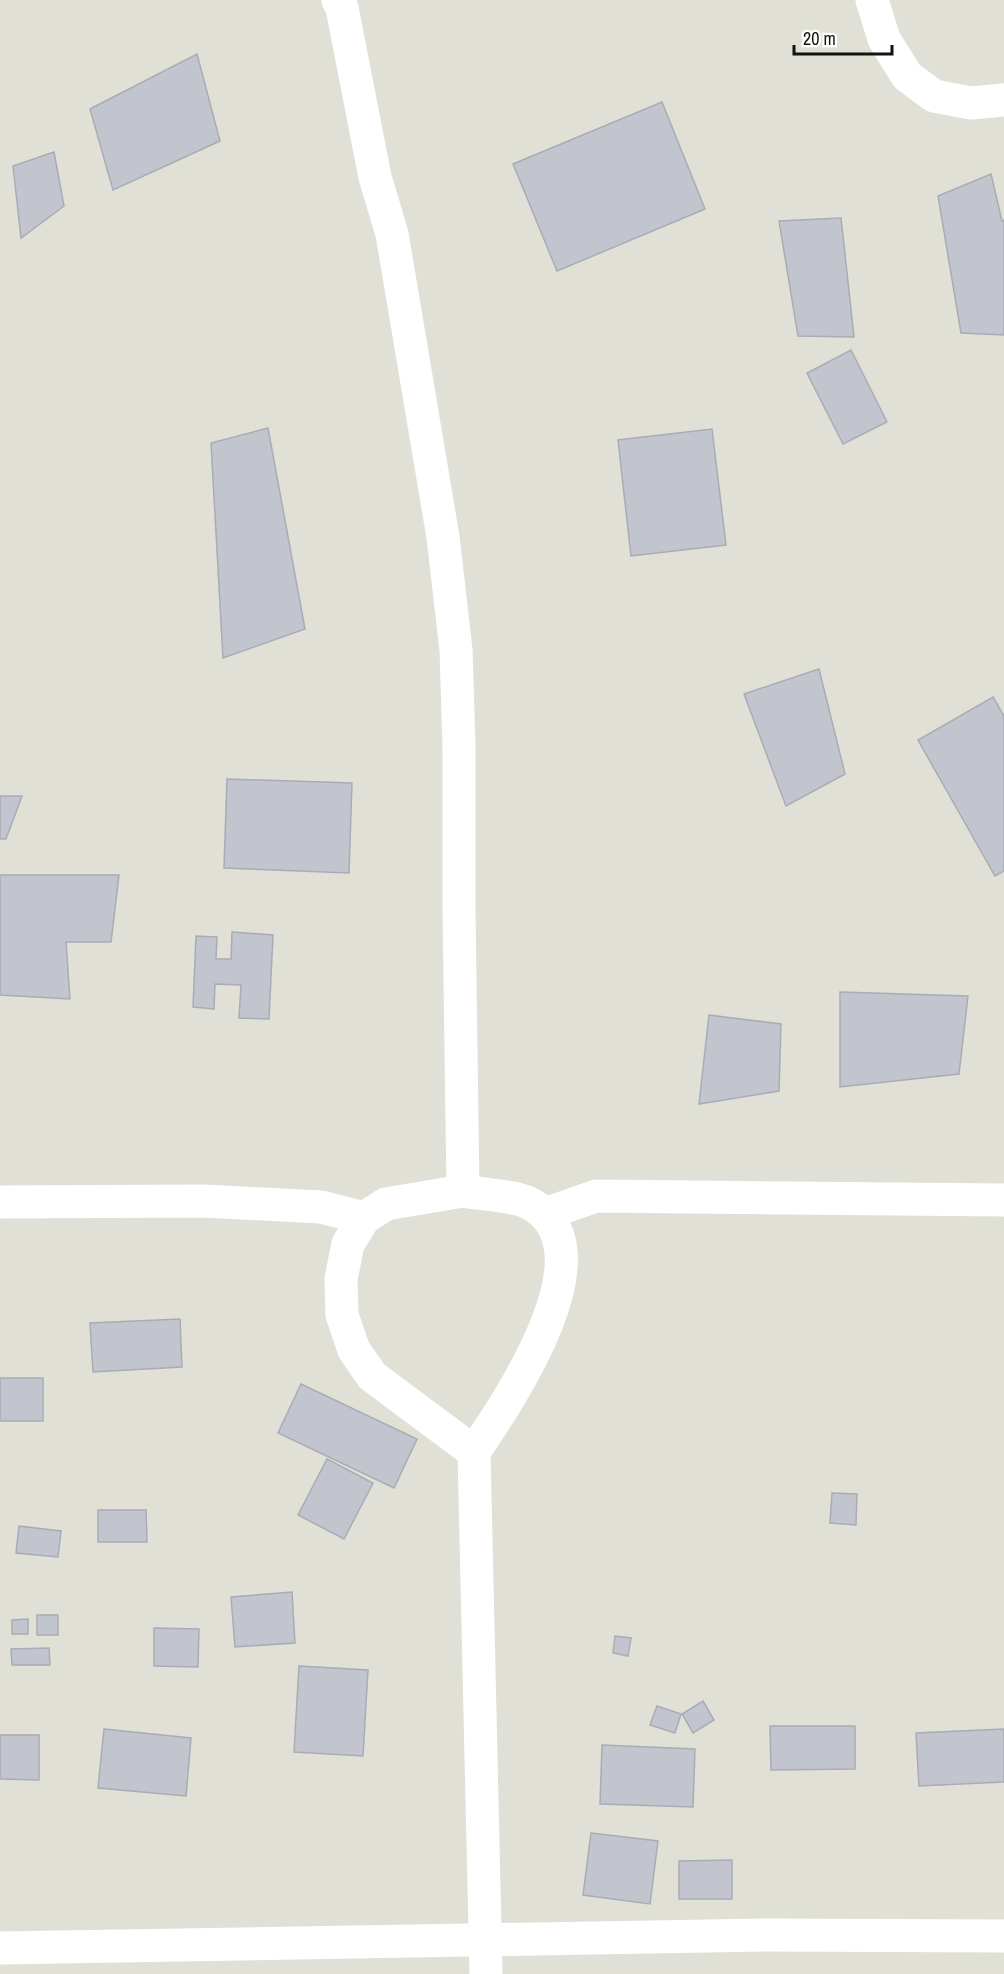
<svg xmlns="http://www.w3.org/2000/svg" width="1004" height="1974" viewBox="0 0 1004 1974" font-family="'Archivo Narrow',sans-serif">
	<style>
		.building { fill: #c3c5ce; stroke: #a9acb4; stroke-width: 1.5 }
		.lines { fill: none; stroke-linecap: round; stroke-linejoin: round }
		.minor { stroke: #fff; stroke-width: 33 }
	</style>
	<rect width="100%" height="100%" fill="#e0e0d7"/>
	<g class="building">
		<polygon points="197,54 220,141 113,190 90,109"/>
		<polygon points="662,102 705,209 557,271 513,164"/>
		<polygon points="54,152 64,206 21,238 13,166"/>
		<polygon points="991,174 1002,221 1004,220 1004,335 961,333 938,196"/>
		<polygon points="841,218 854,337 798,336 779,221"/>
		<polygon points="851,350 887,422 843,444 807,373"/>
		<polygon points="268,428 305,629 223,658 211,443"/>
		<polygon points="712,429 726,545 631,556 618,440"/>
		<polygon points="819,669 845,774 786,806 744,694"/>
		<polygon points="993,697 1004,716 1004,871 995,876 918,740"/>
		<polygon points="227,779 352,783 349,873 224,868"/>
		<polygon points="0,796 22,796 6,839 0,839"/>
		<polygon points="0,875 119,875 111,942 66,942 70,999 0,995"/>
		<polygon points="232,932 273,935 269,1019 239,1018 241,985 215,984 214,1009 193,1007 196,936 217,937 216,959 231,959"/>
		<polygon points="840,992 968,996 959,1074 840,1087"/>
		<polygon points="709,1015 781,1024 779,1091 699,1104"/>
		<polygon points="180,1319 182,1367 93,1372 90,1323"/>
		<rect x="0" y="1378" width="43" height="43"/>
		<polygon points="301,1384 417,1439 394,1488 278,1433"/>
		<polygon points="327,1459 373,1483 344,1539 298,1515"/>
		<polygon points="832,1493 857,1494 856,1525 830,1523"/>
		<polygon points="98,1510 146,1510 147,1542 98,1542"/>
		<polygon points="19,1526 61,1531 58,1557 16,1553"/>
		<polygon points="292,1592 295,1643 235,1647 231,1597"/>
		<rect x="37" y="1615" width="21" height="20"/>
		<polygon points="28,1619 28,1634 12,1634 12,1620"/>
		<polygon points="154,1628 199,1629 198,1667 154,1666"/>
		<polygon points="615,1636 631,1638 628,1656 613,1653"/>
		<polygon points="49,1648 50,1665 12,1665 11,1649"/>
		<polygon points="299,1666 368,1670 363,1756 294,1752"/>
		<polygon points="703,1701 714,1720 693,1733 682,1714"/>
		<polygon points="657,1706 681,1714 675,1733 650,1725"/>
		<polygon points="770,1726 855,1726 855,1769 771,1770"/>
		<polygon points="104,1729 191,1738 186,1796 98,1788"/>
		<polygon points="1004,1729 1004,1782 919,1786 916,1733"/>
		<polygon points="0,1735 39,1735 39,1780 0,1779"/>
		<polygon points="602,1745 695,1749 693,1807 600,1804"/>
		<polygon points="591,1833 658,1841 650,1904 583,1895"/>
		<polygon points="732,1860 732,1899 679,1899 679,1861"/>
	</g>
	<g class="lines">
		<g class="minor">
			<polyline points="338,0 342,8 375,177 392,234 443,537 456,650 459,747 459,910 463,1191"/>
			<polyline points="872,0 884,39 907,76 934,96 971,103 1004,100"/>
			<path d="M463,1191C478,1194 515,1196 527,1202C616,1244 508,1402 474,1452L372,1376L354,1350L342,1315L341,1279L348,1244L364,1218L386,1204Z"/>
			<polyline points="0,1202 204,1201 321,1207 364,1218"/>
			<polyline points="545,1214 596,1196 1004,1200"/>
			<polyline points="474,1452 486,1974"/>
			<polyline points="0,1948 767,1935 1004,1936"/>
		</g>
	</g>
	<path d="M794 45v9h98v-9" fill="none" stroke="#131310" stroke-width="3"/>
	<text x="803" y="45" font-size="18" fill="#131310" stroke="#fffffe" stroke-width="4.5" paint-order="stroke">20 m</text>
</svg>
